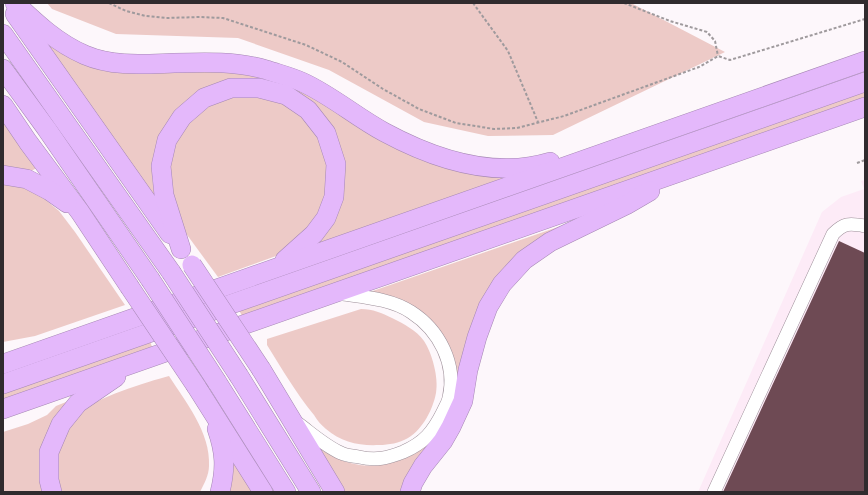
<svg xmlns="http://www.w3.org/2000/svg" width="868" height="495" viewBox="0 0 868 495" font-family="Mulish,sans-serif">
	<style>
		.built { fill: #fdebf7 }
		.green { fill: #edcac7 }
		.building { fill: #6e4a54 }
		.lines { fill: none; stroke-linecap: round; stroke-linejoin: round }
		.minor-casing { stroke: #9e909a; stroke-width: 14 }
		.highway-casing { stroke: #a587b3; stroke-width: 20 }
		.path { stroke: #9f9a9d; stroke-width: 2; stroke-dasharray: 3 2; stroke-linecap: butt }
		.minor { stroke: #fff; stroke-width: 13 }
		.highway { stroke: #e4b8fb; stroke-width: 19 }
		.highway-bridge-casing { stroke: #a587b3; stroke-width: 20; stroke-linecap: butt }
		.highway-bridge { stroke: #e4b8fb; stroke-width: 19 }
	</style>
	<rect width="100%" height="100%" fill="#fdf7fb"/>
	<polygon class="built" points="865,180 865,492 698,492 822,212 841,197 864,189 861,181"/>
	<g class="green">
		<polygon points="47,3 631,3 725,52 553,135 488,136 424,122 329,70 238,38 116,34 52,9"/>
		<polygon points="43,38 186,68 264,76 508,177 313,246 337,209 315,109 210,87 152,170 153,185 156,200"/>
		<polygon points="865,91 865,98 242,316 239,310"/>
		<polygon points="246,94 285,102 319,132 332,172 320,217 292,246 276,256 218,277 182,228 166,170 181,128 211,102"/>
		<polygon points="3,115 37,165 35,169 31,171 3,167"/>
		<polygon points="3,182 23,186 41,196 59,211 75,232 125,305 35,336 3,342"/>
		<path d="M581,219V220C563,230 542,239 526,252C501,274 481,303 471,335C463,359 463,385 452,408C442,432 426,449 414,470C410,477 406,485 403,492H342L310,441C332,460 360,471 389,463C399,461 410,457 419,451C430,443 438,431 444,420C449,410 454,399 455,389C457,362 446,332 425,315C408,300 388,296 367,293Z"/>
		<path d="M361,309C373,309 382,313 392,318C404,324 416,330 424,341C432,353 439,378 436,393C433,409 423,429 408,438C399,443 389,445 379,445C359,446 341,442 326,429C321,425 317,420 314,415C296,393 282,369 267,345V339Z"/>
		<polygon points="150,341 152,347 3,400 3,393"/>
		<path d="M169,376C185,401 211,433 209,466C209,475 204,484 200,492H58C58,481 56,462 58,452C61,439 69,424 78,414C94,398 147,382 169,376Z"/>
		<polygon points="71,400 40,456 39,471 43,492 3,492 3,432 28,424 47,415 56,406"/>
		<polygon points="229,453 255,492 226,492"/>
	</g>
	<polygon class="building" points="839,241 865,253 865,492 723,492"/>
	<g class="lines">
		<g class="minor-casing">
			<g id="minor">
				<path d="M296,422C311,433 325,446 341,453C347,456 354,456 359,457C376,461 388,458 403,452C424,443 433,432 443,412C445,407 448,403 449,398C457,364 439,330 411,312C390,298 361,297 337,293"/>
				<path d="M714,492L833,234C844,223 849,223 865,226"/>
			</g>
		</g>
		<g class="highway-casing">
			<g id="highway">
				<path d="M15,3C36,23 57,43 85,55C113,67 144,64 174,63C205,62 237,61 267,70C279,74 291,77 302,82C331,95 356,117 384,132C434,159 494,179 550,162"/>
				<polyline points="15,14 170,234"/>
				<polyline points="3,34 171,272"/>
				<polyline points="3,69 46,128 150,279"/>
				<polyline points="3,105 28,142 80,212 129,286"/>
				<polyline points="3,175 27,179 50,191 67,203"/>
				<polyline points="181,249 164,195 161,166 167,140 182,117 204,98 231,88 259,88 286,95 308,110 326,133 336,164 334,197 326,218 314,234 285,260"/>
				<polyline points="3,364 865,61"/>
				<polyline points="261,369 335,492"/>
				<polyline points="239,376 311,492"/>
				<polyline points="217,382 286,492"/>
				<polyline points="3,384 865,82"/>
				<polyline points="196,386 263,492"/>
				<polyline points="3,409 865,107"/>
				<path d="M217,429C225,452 226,468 220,492"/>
				<polyline points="52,492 49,480 49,452 61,424 78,403 116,377"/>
				<polyline points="410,492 413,483 423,466 443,441 451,427 463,401 468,370 477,337 488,307 502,284 524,260 550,242 626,205 650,191"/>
			</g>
		</g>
		<g class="path">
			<polyline points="109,3 126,11 146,16 166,18 200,17 223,18 306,45 342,62 383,89 419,109 456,123 494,129 517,128 564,116 699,67 718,56 730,60 865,19"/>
			<polyline points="473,3 508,51 538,122"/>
			<polyline points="624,3 670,21 707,32 715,41 718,56"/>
			<polyline points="857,163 865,160"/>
		</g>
		<use href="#minor" class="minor"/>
		<use href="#highway" class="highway"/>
		<g class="highway-bridge-casing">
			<g id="highway-bridge">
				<polyline points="192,265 261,369"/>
				<polyline points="171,272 239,376"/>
				<polyline points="150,279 217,382"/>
				<polyline points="129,286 196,386"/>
			</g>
		</g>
		<use href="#highway-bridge" class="highway-bridge"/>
	</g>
	<rect width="868" height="495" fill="none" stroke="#302b2e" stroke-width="8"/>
</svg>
